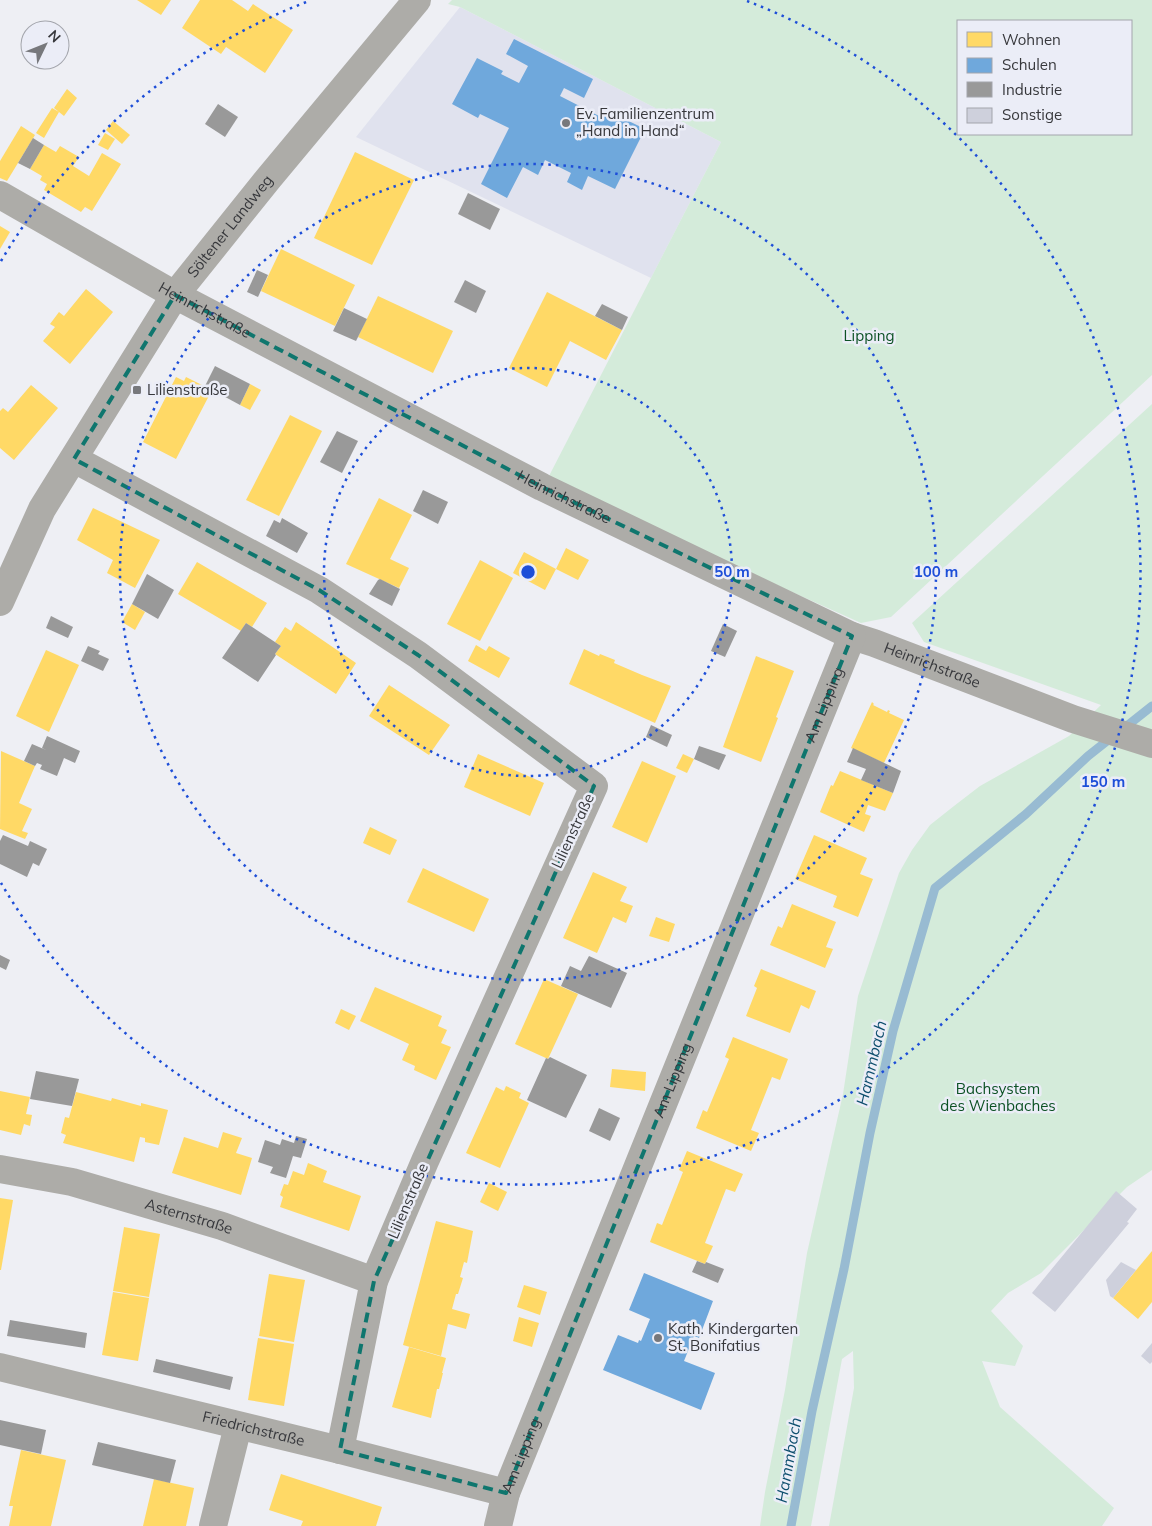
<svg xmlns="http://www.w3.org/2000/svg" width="1152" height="1526" viewBox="0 0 1152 1526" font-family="Mulish,sans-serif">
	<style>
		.built { fill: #e0e2ee }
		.green { fill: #d4ebda; fill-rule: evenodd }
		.homes { fill: #ffd966 }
		.schools { fill: #6fa8dc }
		.industry { fill: #999 }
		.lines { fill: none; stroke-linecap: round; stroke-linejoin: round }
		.stream { stroke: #98bbd2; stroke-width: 9 }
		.building { fill: #ced0dc }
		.street { stroke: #adaca8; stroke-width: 28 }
		.marked { fill: none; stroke: #0f766e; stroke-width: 4; stroke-dasharray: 10 6; stroke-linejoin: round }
		.ring { fill: none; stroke: #1d4ed8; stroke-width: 2.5; stroke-dasharray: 2.5 5 }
		.poi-dot { fill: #77787c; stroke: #ebedf7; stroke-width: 2 }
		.labels { text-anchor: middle; stroke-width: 5; stroke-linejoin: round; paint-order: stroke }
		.poi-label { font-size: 15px; fill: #37383c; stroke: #ebedf7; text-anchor: start }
		.street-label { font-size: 15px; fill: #37383c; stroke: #ebedf7 }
		.park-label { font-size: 15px; fill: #0d5225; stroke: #ebedf7 }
		.water-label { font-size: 16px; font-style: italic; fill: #0e4f6e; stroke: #ebedf7 }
		.centre { fill: #1d4ed8; stroke: #ebedf7; stroke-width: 2.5 }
		.ring-label { font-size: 15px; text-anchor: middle; font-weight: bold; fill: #1d4ed8; stroke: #ebedf7; stroke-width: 5; stroke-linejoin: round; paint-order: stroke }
	</style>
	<rect width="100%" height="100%" fill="#eeeff4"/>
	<polygon class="built" points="460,7 721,142 651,278 356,137"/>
	<g class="green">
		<path d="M452,0H1152V375L891,617L861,623L634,521L549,476L721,142L460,7L448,4ZM958,21H1131V134H958Z"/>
		<polygon points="1152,404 1152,1170 1127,1187 1041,1273 1008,1293 991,1311 1023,1346 1015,1366 982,1361 1000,1407 1114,1508 1102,1526 829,1526 854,1388 853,1351 842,1359 811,1526 760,1526 765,1492 785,1390 807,1253 843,1094 858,996 899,873 912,850 930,825 954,806 980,786 1069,736 1101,705 924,642 912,623"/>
	</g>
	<g class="homes">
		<polygon points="137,0 171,0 161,15"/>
		<polygon points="200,0 232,0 248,11 253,4 293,30 265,73 226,47 221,54 182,28"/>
		<polygon points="67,89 77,98 64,116 59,112 44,138 36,133 52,108 59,112 54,108"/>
		<polygon points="113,121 130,135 122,144 106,130"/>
		<polygon points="21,126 35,135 7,181 0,178 0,161"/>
		<polygon points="105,133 115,139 108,150 98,145"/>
		<polygon points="44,145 56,152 60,146 79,157 73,166 89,176 102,153 121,164 92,211 85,207 81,212 44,190 47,184 40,180 42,176 30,169"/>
		<polygon points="355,152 414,180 372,265 314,238"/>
		<polygon points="0,226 10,232 0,249"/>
		<polygon points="281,249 355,285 335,326 261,291"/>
		<polygon points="86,289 113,312 70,364 43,341 55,327 50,324 59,312 64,316"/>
		<polygon points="547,292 622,330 606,360 570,341 547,387 509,368"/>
		<polygon points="378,296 453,331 433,373 358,337"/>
		<polygon points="176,377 184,381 186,377 212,390 176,459 143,442"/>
		<polygon points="250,384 261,390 250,410 240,405"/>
		<polygon points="31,385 58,408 14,460 0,448 0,411 3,408 8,412"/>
		<polygon points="290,415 322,431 279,516 246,500"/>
		<polygon points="379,498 412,515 390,559 409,568 399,588 346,564"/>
		<polygon points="93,508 160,540 135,588 107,573 113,560 77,540"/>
		<polygon points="566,548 589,560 578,580 556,569 545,590 513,573 524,552 556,569"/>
		<polygon points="480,560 513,578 480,641 447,624"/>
		<polygon points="197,562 267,603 252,627 246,623 241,631 178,594"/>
		<polygon points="132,604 145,612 135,630 122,622"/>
		<polygon points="296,622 356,663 336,694 275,654 281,646 275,642 285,627 291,631"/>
		<polygon points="476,645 486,651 489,646 510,658 499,678 468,661"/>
		<polygon points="584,649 599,656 600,654 615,660 614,663 642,675 671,686 655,723 569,684"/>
		<polygon points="46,650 79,665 49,732 16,716"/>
		<polygon points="756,656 794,671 776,717 778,718 761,762 723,747"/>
		<polygon points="389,685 450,725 429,755 369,716"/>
		<polygon points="872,702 874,704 873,705 887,712 888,710 890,711 889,713 904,720 884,763 851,748"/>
		<polygon points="1,751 35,766 19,803 32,809 22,831 28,833 25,839 0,829"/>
		<polygon points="478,754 544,783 530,816 464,787"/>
		<polygon points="683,754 694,759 687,773 676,768"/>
		<polygon points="642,761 676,776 647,843 612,827"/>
		<polygon points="840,771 893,793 885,811 868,805 865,814 871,816 864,832 820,812 831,785 833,786"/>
		<polygon points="370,827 397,840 390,855 363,843"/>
		<polygon points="814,835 867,858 860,874 873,879 858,917 833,907 837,896 795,879"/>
		<polygon points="423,868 489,899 474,932 407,902"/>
		<polygon points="593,872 627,887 620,901 633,906 626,923 613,917 597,953 563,938"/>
		<polygon points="792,904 836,922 826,947 833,949 825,968 770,945 778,926 782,928"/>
		<polygon points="656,917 675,924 669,942 649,936"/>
		<polygon points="761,969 816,991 809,1009 801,1005 790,1033 746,1016 757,988 754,986"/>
		<polygon points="544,979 578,994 548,1059 515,1044"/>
		<polygon points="375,987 442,1016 438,1026 447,1030 441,1043 451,1047 436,1080 414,1070 415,1066 402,1060 409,1044 360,1021"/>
		<polygon points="341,1009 356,1016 349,1030 335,1023"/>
		<polygon points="733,1037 788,1059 780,1080 772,1077 751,1130 759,1133 751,1151 696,1128 703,1110 707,1112 729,1059 725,1057"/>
		<polygon points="612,1069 646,1072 645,1091 610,1087"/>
		<polygon points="506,1086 521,1093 519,1098 529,1103 500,1168 466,1153 496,1087 504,1091"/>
		<polygon points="0,1091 30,1097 26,1114 32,1115 30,1126 24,1124 21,1135 0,1130"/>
		<polygon points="76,1092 111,1101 112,1098 141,1106 141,1103 168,1110 159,1145 145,1142 145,1138 140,1137 134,1162 63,1143 66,1135 61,1133 65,1117 69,1118"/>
		<polygon points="223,1132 242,1138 236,1153 252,1158 241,1195 172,1173 184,1137 218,1148"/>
		<polygon points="687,1151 743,1174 735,1192 726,1189 705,1243 713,1246 705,1264 650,1242 657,1223 662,1225 683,1172 679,1170"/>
		<polygon points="308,1163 327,1171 323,1182 361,1196 349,1231 280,1207 283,1197 280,1195 284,1184 288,1185 293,1171 304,1175"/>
		<polygon points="489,1183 507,1192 498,1211 480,1202"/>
		<polygon points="0,1198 13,1200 1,1270 0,1270"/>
		<polygon points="436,1221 473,1231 467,1263 464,1262 460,1277 463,1278 458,1294 456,1294 452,1309 470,1314 466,1329 448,1324 441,1356 403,1345"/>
		<polygon points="124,1227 160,1234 149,1297 113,1291"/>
		<polygon points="1152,1251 1152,1302 1138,1319 1113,1298"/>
		<polygon points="269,1274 305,1280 294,1342 259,1336"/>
		<polygon points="524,1285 547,1292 540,1315 517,1307"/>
		<polygon points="113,1292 149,1298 138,1361 102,1355"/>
		<polygon points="519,1317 539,1323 532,1347 513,1341"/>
		<polygon points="258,1338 294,1344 284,1406 248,1400"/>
		<polygon points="409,1347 446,1358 442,1373 443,1373 439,1389 437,1389 431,1418 392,1407"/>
		<polygon points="21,1450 66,1460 51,1526 9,1526 13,1506 9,1506"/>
		<polygon points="281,1474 382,1507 376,1526 301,1526 303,1521 269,1510"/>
		<polygon points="154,1479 194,1488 186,1526 143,1526"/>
	</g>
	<g class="schools">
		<polygon points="514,39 593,79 584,98 564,88 560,96 601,117 604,109 645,129 615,189 588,176 582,190 567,182 571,173 545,160 538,175 523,167 507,198 481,184 509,128 480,114 478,118 452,104 477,58 503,71 501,74 519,83 528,66 506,54"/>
		<polygon points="644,1273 713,1301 699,1338 694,1336 684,1361 715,1373 701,1410 603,1370 618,1335 638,1343 639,1340 641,1341 650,1319 629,1310"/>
	</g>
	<g class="industry">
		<polygon points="218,104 238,117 225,137 205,124"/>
		<polygon points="33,138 44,145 30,169 18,163"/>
		<polygon points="468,193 500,209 490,230 458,214"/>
		<polygon points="257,270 268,275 258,297 247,292"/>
		<polygon points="465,280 486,291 476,313 454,302"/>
		<polygon points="602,304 628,317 622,330 595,316"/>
		<polygon points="344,308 367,319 356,341 333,331"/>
		<polygon points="215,366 250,384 240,405 205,386"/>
		<polygon points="337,431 358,441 342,473 320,462"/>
		<polygon points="423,490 448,502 438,524 413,511"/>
		<polygon points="282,518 308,533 297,553 266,536 274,520 280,523"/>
		<polygon points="147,574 174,590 158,619 132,604"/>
		<polygon points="380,579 400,589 392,606 369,594 378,580"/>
		<polygon points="51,616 73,627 68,638 46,628"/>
		<polygon points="246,623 281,646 275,654 276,655 258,682 222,658"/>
		<polygon points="723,624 737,631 725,657 711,651"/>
		<polygon points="88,646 100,651 98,654 109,659 103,671 81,661"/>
		<polygon points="651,725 672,735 667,747 646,737"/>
		<polygon points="47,736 80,751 75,763 64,758 57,776 40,769 42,765 37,763 35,766 24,761 32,744 46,750 42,748"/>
		<polygon points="699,746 726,755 719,770 694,759"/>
		<polygon points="853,748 901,771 893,793 861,780 866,769 847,762"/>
		<polygon points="3,835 28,846 30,841 47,849 39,866 33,863 27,877 0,864 0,841"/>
		<polygon points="0,955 10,960 6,970 0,967"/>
		<polygon points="589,956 627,973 611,1008 561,986 570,966 581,971"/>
		<polygon points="550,1057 587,1075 566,1118 527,1100 546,1058 548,1059"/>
		<polygon points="36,1071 79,1079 72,1106 30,1099"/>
		<polygon points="599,1108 620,1118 610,1141 589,1131"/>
		<polygon points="296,1136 307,1139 301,1158 293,1156 286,1178 270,1173 273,1167 258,1162 265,1140 280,1145 282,1139 294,1143"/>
		<polygon points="697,1261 705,1264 706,1262 724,1269 718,1283 692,1272"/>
		<polygon points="10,1320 87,1333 85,1348 7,1336"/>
		<polygon points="156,1359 233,1377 230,1390 153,1372"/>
		<polygon points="0,1420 46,1430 41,1454 0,1445"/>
		<polygon points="98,1442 176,1460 170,1483 92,1465"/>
	</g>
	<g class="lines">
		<g class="stream">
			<polyline points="1123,729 1152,706"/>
			<polyline points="791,1526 812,1411 844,1269 870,1133 893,1031 935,888 1026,814 1088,756 1112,737"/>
		</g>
	</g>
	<g class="building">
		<polygon points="1116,1191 1137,1209 1127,1222 1129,1223 1055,1312 1032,1293"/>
		<polygon points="1121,1262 1136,1270 1113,1298 1110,1296 1106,1280"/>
		<polygon points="1152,1343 1152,1362 1150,1364 1141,1356"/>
	</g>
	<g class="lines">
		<g class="street">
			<path id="s1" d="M0,195L175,295L542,487L852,636L874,643L1073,719L1152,744"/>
			<polyline points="74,459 319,590 418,655 594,786 425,1161 374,1281 340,1450"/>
			<path id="s2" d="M0,602L42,509L175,295L268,179L417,0"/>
			<path id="s3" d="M0,1169L72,1182L222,1226L374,1281"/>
			<path id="s4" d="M0,1367L340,1450L506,1493"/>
			<polyline points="213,1526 238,1426"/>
			<path id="s5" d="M498,1526L506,1493L852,636"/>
		</g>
	</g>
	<path class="marked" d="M175,295L542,487L852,636L506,1493L340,1450L374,1281L594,786L418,655L319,590L74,459Z"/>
	<g class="ring">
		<circle cx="528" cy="572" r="204"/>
		<circle cx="528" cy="572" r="408"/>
		<path d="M1 261A612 612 0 0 1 309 1M747 1A612 612 0 1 1 1 883"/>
	</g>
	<g class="poi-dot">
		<circle cx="566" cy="123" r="5"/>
		<rect x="132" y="385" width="10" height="10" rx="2.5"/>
		<circle cx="658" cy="1338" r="5"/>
	</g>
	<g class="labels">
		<g class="poi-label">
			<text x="576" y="119">Ev. Familienzentrum<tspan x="576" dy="17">„Hand in Hand“</tspan></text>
			<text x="147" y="395">Lilienstraße</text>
			<text x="668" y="1334">Kath. Kindergarten<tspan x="668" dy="17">St. Bonifatius</tspan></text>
		</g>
		<g class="street-label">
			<text dy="5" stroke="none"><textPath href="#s2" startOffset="442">Söltener Landweg</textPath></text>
			<text dy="5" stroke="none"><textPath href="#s1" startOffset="235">Heinrichstraße</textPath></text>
			<text dy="5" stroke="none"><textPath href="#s1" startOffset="640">Heinrichstraße</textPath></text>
			<text dy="5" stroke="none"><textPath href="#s1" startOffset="1045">Heinrichstraße</textPath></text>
			<text dy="5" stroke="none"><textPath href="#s5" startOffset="884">Am Lipping</textPath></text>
			<text transform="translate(573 831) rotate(-65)" y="5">Lilienstraße</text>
			<text dy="5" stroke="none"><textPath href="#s5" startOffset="479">Am Lipping</textPath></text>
			<text transform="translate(408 1201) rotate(-67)" y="5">Lilienstraße</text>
			<text dy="5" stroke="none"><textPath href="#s3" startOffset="195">Asternstraße</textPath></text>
			<text dy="5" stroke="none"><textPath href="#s4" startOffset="261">Friedrichstraße</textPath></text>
			<text dy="5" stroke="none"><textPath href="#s5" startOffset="74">Am Lipping</textPath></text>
		</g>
		<g class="park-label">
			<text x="869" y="341">Lipping</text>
			<text x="998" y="1094">Bachsystem<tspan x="998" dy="17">des Wienbaches</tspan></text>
		</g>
		<g class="water-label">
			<text transform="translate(871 1063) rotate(-77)" y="6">Hammbach</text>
			<text transform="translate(788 1460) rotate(-80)" y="6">Hammbach</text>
		</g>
	</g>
	<circle cx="528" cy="572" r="8" class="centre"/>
	<g class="ring-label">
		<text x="732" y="577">50 m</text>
		<text x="936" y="577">100 m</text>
		<text x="1103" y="787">150 m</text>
	</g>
	<rect x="957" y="20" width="175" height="115" fill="#ebedf7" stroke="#a3a5ac"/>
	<rect x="967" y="32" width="25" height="15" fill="#ffd966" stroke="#a3a5ac"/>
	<text x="1002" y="45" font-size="15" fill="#37383c">Wohnen</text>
	<rect x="967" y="58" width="25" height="15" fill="#6fa8dc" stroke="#a3a5ac"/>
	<text x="1002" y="70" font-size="15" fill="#37383c">Schulen</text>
	<rect x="967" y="82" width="25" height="15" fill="#999999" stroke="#a3a5ac"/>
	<text x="1002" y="95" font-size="15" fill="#37383c">Industrie</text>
	<rect x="967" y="108" width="25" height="15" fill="#ced0dc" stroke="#a3a5ac"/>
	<text x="1002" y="120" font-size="15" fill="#37383c">Sonstige</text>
	<g transform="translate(45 45) rotate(47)"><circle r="24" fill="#ebedf7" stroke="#a3a5ac"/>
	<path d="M0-4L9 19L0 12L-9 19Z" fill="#77787c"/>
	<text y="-8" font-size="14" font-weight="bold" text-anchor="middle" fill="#37383c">N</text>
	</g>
</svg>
